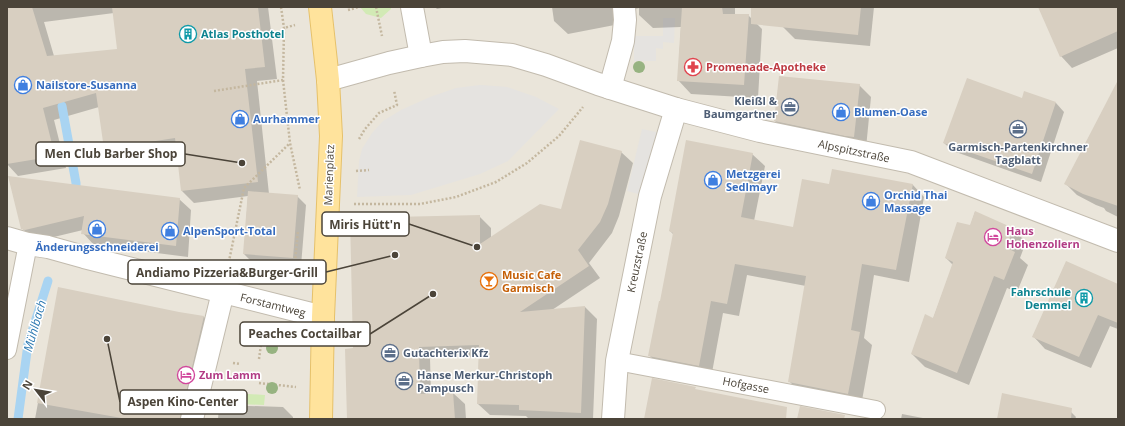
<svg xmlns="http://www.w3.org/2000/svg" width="1125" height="426" viewBox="0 0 1125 426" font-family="'Open Sans',sans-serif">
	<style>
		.residential { fill: #eae5da }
		.green { fill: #d2eab5 }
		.parking { fill: #e5e3e0 }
		.shadow { fill: #0003; fill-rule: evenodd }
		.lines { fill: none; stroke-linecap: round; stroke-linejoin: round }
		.stream { stroke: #a9d4f2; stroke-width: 9 }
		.building { fill: #d8cfc1 }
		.lane-casing { stroke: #c2bbae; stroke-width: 20 }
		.street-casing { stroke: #c2bbae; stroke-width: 24 }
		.primary-casing { stroke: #e6c16a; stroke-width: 24 }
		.path { stroke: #c4b79f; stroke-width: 2.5; stroke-dasharray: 2 2; stroke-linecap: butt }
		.lane { stroke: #fff; stroke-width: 18 }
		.street { stroke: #fff; stroke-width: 22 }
		.primary { stroke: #ffe39c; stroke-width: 22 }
		.tree { fill: #97b381 }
		.labels { text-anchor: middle; stroke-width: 3; stroke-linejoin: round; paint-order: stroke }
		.culture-label { font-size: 11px; font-weight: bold; fill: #0d838f; stroke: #fff; text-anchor: start }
		.health-label { font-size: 11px; font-weight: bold; fill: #be3a42; stroke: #fff; text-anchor: start }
		.shop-label { font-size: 11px; font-weight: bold; fill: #366cbe; stroke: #fff; text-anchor: start }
		.service-label { font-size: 11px; font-weight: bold; fill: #4e5e75; stroke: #fff; text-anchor: start }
		.street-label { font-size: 11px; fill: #4b4439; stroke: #fff }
		.hotel-label { font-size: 11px; font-weight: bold; fill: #b23c85; stroke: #fff; text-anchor: start }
		.food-label { font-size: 11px; font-weight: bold; fill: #c56008; stroke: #fff; text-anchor: start }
		.water-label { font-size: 12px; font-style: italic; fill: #2e7ab2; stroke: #fff }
		.leader { fill: none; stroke: #4b4439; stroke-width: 1.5 }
		.callout-dot { fill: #4b4439; stroke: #fff; stroke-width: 1.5 }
		.callout { fill: #fff; stroke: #4b4439; stroke-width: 1.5 }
		.callout-label { font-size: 12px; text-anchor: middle; font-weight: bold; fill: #4b4439 }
	</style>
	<rect width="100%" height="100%" fill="#f6f3ec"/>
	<rect class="residential" x="7" y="7" width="1111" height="412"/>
	<g class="green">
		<polygon points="360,7 391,7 391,9 381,18 366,14"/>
		<polygon points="219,392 265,395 264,405 218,403"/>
	</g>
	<g class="parking">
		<polygon points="663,18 675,18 674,43 663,42 663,49 656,48 656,61 634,61 634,36 663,36"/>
		<polygon points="480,85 507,87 536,97 559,109 508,161 480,174 411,195 357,197 359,161 362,149 372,133 383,121 401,110 430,97 456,88"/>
		<polygon points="642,129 661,133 646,196 627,191"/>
	</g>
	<g class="shadow">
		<path d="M7,7H268L277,79L257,81L269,194L297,196L306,205L301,266L253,263L244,254L248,196L194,203L182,191L177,151L117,161L105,149L99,107L54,120L66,168L18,176L7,164ZM114,13L118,50L54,56L44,22Z"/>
		<polygon points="435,7 446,7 437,9"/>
		<polygon points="552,7 735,7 735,15 748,15 762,29 758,98 691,94 678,80 681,27 653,28 639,15 639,8 631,10 625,23 568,34 554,21"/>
		<polygon points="785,7 874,7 870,46 795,39 783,27"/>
		<polygon points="1039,7 1118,7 1118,48 1072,68 1061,56"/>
		<polygon points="859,85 871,97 866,148 787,132 775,121"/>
		<polygon points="1022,99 1056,103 1064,112 1041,182 953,151 944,143"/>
		<polygon points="1118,114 1118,217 1106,211 1104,208 1096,205 1077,195 1065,183"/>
		<polygon points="621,152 633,163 619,216 612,233 589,263 600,278 552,310 585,307 597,319 593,419 529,419 526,416 490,415 478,404 479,357 430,358 431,394 453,393 465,404 466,419 348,419 354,349 479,216 491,228 491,238 562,211"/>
		<polygon points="752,154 765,166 754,221 794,228 830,185 912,184 924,197 909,282 874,275 864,338 872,345 861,406 802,394 789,381 806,286 747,275 739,316 723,313 711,378 662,368 650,356 661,302 674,235 670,231"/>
		<polygon points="9,177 179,199 191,210 188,257 94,245 83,233 83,230 37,241 34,240 22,228"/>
		<polygon points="975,212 1013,229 1026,242 1020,258 1028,265 1017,292 1007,288 969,385 925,367 912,354 933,319 953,265 946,258 970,227"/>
		<polygon points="1118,285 1118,329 1110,326 1091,368 1045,349 1034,337"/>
		<polygon points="59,288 178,313 204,317 216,330 195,419 35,419"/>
		<polygon points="219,405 283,407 293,417 293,419 218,419"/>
		<polygon points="1067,408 1076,417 1075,419 998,419"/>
		<polygon points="902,414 928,419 901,419"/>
	</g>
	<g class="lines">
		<g class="stream">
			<polyline points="62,106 76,183 76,197"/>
			<polyline points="18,419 28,344 48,281"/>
		</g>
	</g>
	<g class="building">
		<polygon points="7,7 32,7 47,56 117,49 112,7 258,7 265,67 245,69 258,182 181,191 175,138 104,149 96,93 43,108 55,156 7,164"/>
		<polygon points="682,7 722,7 723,14 749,14 744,85 677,81"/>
		<polygon points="751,7 861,7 858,35 751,24"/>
		<polygon points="1038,7 1118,7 1118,31 1060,57"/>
		<polygon points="779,76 860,84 854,137 845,136 774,121"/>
		<polygon points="967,78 1022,98 1024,91 1056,102 1032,174 943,143"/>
		<polygon points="1118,80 1118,206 1083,194 1064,184"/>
		<polygon points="580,140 622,151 608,204 600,222 578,250 589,266 520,312 585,306 581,413 519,410 519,405 477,404 479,345 419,347 420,394 453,392 455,419 347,419 345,349 353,348 350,218 480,215 480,244 540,204 561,209"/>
		<polygon points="686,140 753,153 741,217 793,227 802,179 829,184 832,169 913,184 896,270 862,264 851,330 860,332 848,394 788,382 806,276 735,264 727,304 711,301 699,366 648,356 659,301 660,301 673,233 669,231"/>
		<polygon points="8,176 180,198 176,246 81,234 84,216 25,230 21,229"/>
		<polygon points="248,191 298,195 293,258 243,254"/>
		<polygon points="975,211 1013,228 1007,248 1015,252 1004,280 994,276 957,373 911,354 925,314 933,318 953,262 945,258 957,222 970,225"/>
		<polygon points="1066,261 1118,284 1118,323 1098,315 1079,357 1032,337"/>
		<polygon points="58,287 179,312 204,316 180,419 127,419 37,403"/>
		<polygon points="652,378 696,387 695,389 787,407 786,419 644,419"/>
		<polygon points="1002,393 1072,408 1071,419 997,419"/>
		<polygon points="800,406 845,415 844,419 797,419"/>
	</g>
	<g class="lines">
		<g class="lane-casing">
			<g id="lane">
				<polyline points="7,350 28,244"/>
				<polyline points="617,361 876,410"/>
			</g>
		</g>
		<g class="street-casing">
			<g id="street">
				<polyline points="412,7 421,56"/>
				<polyline points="328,80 389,63 421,56 443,52 465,51 512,55 546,65 598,84 676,109 760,131 911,162 1118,241"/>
				<polyline points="610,88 623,41 625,20 624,7"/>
				<polyline points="7,238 28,244 48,247 84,257 323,317"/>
				<polyline points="192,419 223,292"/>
				<polyline points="613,419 617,361 650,196 676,109"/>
			</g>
		</g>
		<g class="primary-casing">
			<polyline id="primary" points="320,7 328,80 331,136 323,317 321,419"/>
		</g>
		<g class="path">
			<polyline points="281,7 284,28"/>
			<polyline points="376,7 382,36"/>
			<polyline points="348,10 359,7"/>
			<polyline points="283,80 290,143 300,190"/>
			<polyline points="214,91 283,80 284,28 295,25"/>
			<polyline points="359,139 365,129 379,113 397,105 394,90"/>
			<polyline points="356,171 369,170"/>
			<polyline points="354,204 420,204 456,197 496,182 527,163 559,136 583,107"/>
			<polyline points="228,266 244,188 290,143"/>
			<polyline points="293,282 298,231"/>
			<polyline points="259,359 263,329"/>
			<polyline points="233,363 240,364"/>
			<polyline points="259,383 296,387"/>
		</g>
		<use href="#lane" class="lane"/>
		<use href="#street" class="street"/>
		<use href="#primary" class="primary"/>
	</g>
	<g class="tree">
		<circle cx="639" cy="67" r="6"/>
		<circle cx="272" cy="348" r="6"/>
		<circle cx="272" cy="388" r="6"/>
	</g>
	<defs>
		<g id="building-ring" transform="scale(0.9)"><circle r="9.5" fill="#fff" stroke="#0f9aa8" stroke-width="1.5"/><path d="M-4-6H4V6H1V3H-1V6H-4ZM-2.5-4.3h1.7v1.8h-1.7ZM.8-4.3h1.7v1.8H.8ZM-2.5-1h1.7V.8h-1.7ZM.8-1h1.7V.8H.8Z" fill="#0f9aa8"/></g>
		<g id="pharmacy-ring" transform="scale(0.9)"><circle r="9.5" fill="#fff" stroke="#e0444e" stroke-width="1.5"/><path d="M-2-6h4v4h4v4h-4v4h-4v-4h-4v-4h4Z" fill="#e0444e"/></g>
		<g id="shop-ring" transform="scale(0.9)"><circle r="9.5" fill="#fff" stroke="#3f7fe0" stroke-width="1.5"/><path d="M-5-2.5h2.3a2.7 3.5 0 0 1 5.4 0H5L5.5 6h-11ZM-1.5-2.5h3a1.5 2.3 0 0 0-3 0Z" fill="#3f7fe0"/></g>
		<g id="office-ring" transform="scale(0.9)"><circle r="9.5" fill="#fff" stroke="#5c6f8a" stroke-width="1.5"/><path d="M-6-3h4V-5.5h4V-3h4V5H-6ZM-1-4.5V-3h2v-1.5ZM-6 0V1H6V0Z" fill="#5c6f8a"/></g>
		<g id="hotel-ring" transform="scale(0.9)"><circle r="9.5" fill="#fff" stroke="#d1479c" stroke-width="1.5"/><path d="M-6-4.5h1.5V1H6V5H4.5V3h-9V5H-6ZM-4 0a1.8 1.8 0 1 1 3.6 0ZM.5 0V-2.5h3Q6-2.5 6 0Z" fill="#d1479c"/></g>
		<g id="bar-ring" transform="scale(0.9)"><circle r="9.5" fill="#fff" stroke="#e8710a" stroke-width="1.5"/><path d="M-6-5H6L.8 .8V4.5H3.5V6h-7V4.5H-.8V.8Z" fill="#e8710a"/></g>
	</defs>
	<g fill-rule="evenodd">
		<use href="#building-ring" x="188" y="34"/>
		<use href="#pharmacy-ring" x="693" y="67"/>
		<use href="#shop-ring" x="23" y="85"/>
		<use href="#office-ring" x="790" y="107"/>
		<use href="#shop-ring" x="841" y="112"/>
		<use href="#shop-ring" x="240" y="119"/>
		<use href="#office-ring" x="1018" y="129"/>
		<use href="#shop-ring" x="713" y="180"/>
		<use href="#shop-ring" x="871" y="201"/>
		<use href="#shop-ring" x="97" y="229"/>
		<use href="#shop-ring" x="170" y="231"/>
		<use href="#hotel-ring" x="993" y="237"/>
		<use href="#bar-ring" x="489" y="281"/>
		<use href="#building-ring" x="1084" y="298"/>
		<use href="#office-ring" x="390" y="353"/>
		<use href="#hotel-ring" x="186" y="375"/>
		<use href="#office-ring" x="404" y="381"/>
	</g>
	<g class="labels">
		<g class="culture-label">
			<text x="201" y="38">Atlas Posthotel</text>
			<text x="1071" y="296" text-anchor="end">Fahrschule<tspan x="1071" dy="13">Demmel</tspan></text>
		</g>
		<g class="health-label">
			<text x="706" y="71">Promenade-Apotheke</text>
		</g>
		<g class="shop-label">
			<text x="36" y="89">Nailstore-Susanna</text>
			<text x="854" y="116">Blumen-Oase</text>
			<text x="253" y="123">Aurhammer</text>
			<text x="726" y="178">Metzgerei<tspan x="726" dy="13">Sedlmayr</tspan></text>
			<text x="884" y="199">Orchid Thai<tspan x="884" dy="13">Massage</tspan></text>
			<text x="183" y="235">AlpenSport-Total</text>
			<text x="97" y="251" text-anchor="middle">Änderungsschneiderei</text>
		</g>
		<g class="service-label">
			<text x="777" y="105" text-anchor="end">Kleißl &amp;<tspan x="777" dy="13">Baumgartner</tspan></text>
			<text x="1018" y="151" text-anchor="middle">Garmisch-Partenkirchner<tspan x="1018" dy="13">Tagblatt</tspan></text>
			<text x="403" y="357">Gutachterix Kfz</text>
			<text x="417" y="379">Hanse Merkur-Christoph<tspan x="417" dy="13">Pampusch</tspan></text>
		</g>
		<g class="street-label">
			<text transform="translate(854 151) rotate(12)" y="4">Alpspitzstraße</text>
			<text transform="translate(329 175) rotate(-88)" y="4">Marienplatz</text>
			<text transform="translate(637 262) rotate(-78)" y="4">Kreuzstraße</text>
			<text transform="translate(273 305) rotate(14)" y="4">Forstamtweg</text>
			<text transform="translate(746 385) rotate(11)" y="4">Hofgasse</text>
		</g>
		<g class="hotel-label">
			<text x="1006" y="235">Haus<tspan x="1006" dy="13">Hohenzollern</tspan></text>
			<text x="199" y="379">Zum Lamm</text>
		</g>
		<g class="food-label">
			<text x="502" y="279">Music Cafe<tspan x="502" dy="13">Garmisch</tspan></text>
		</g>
		<g class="water-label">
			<text transform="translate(35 326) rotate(-74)" y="4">Mühlbach</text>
		</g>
	</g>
	<path class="leader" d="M242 163L185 154M477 247L409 224M395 255L326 272M433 294L370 334M107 339L120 402"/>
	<g class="callout-dot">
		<circle cx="242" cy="163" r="4"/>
		<circle cx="477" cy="247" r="4"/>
		<circle cx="395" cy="255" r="4"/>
		<circle cx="433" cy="294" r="4"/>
		<circle cx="107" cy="339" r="4"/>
	</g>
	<g class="callout">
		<rect x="36" y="142" width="149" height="24" rx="4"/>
		<rect x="322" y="212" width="87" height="24" rx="4"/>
		<rect x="128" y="260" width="198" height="24" rx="4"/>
		<rect x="240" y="322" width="130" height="24" rx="4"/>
		<rect x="120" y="390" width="127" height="24" rx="4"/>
	</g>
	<g class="callout-label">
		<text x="111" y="158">Men Club Barber Shop</text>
		<text x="365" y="229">Miris Hütt'n</text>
		<text x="227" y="277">Andiamo Pizzeria&amp;Burger-Grill</text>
		<text x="305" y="338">Peaches Coctailbar</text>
		<text x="183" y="406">Aspen Kino-Center</text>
	</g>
	<rect width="1125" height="426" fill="none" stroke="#4b4439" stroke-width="16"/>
	<g transform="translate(36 390) rotate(301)" stroke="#ffffff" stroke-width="3" paint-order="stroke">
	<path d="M0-3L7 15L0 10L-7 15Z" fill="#4b4439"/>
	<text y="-6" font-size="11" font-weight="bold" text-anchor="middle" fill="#4b4439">N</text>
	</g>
</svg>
